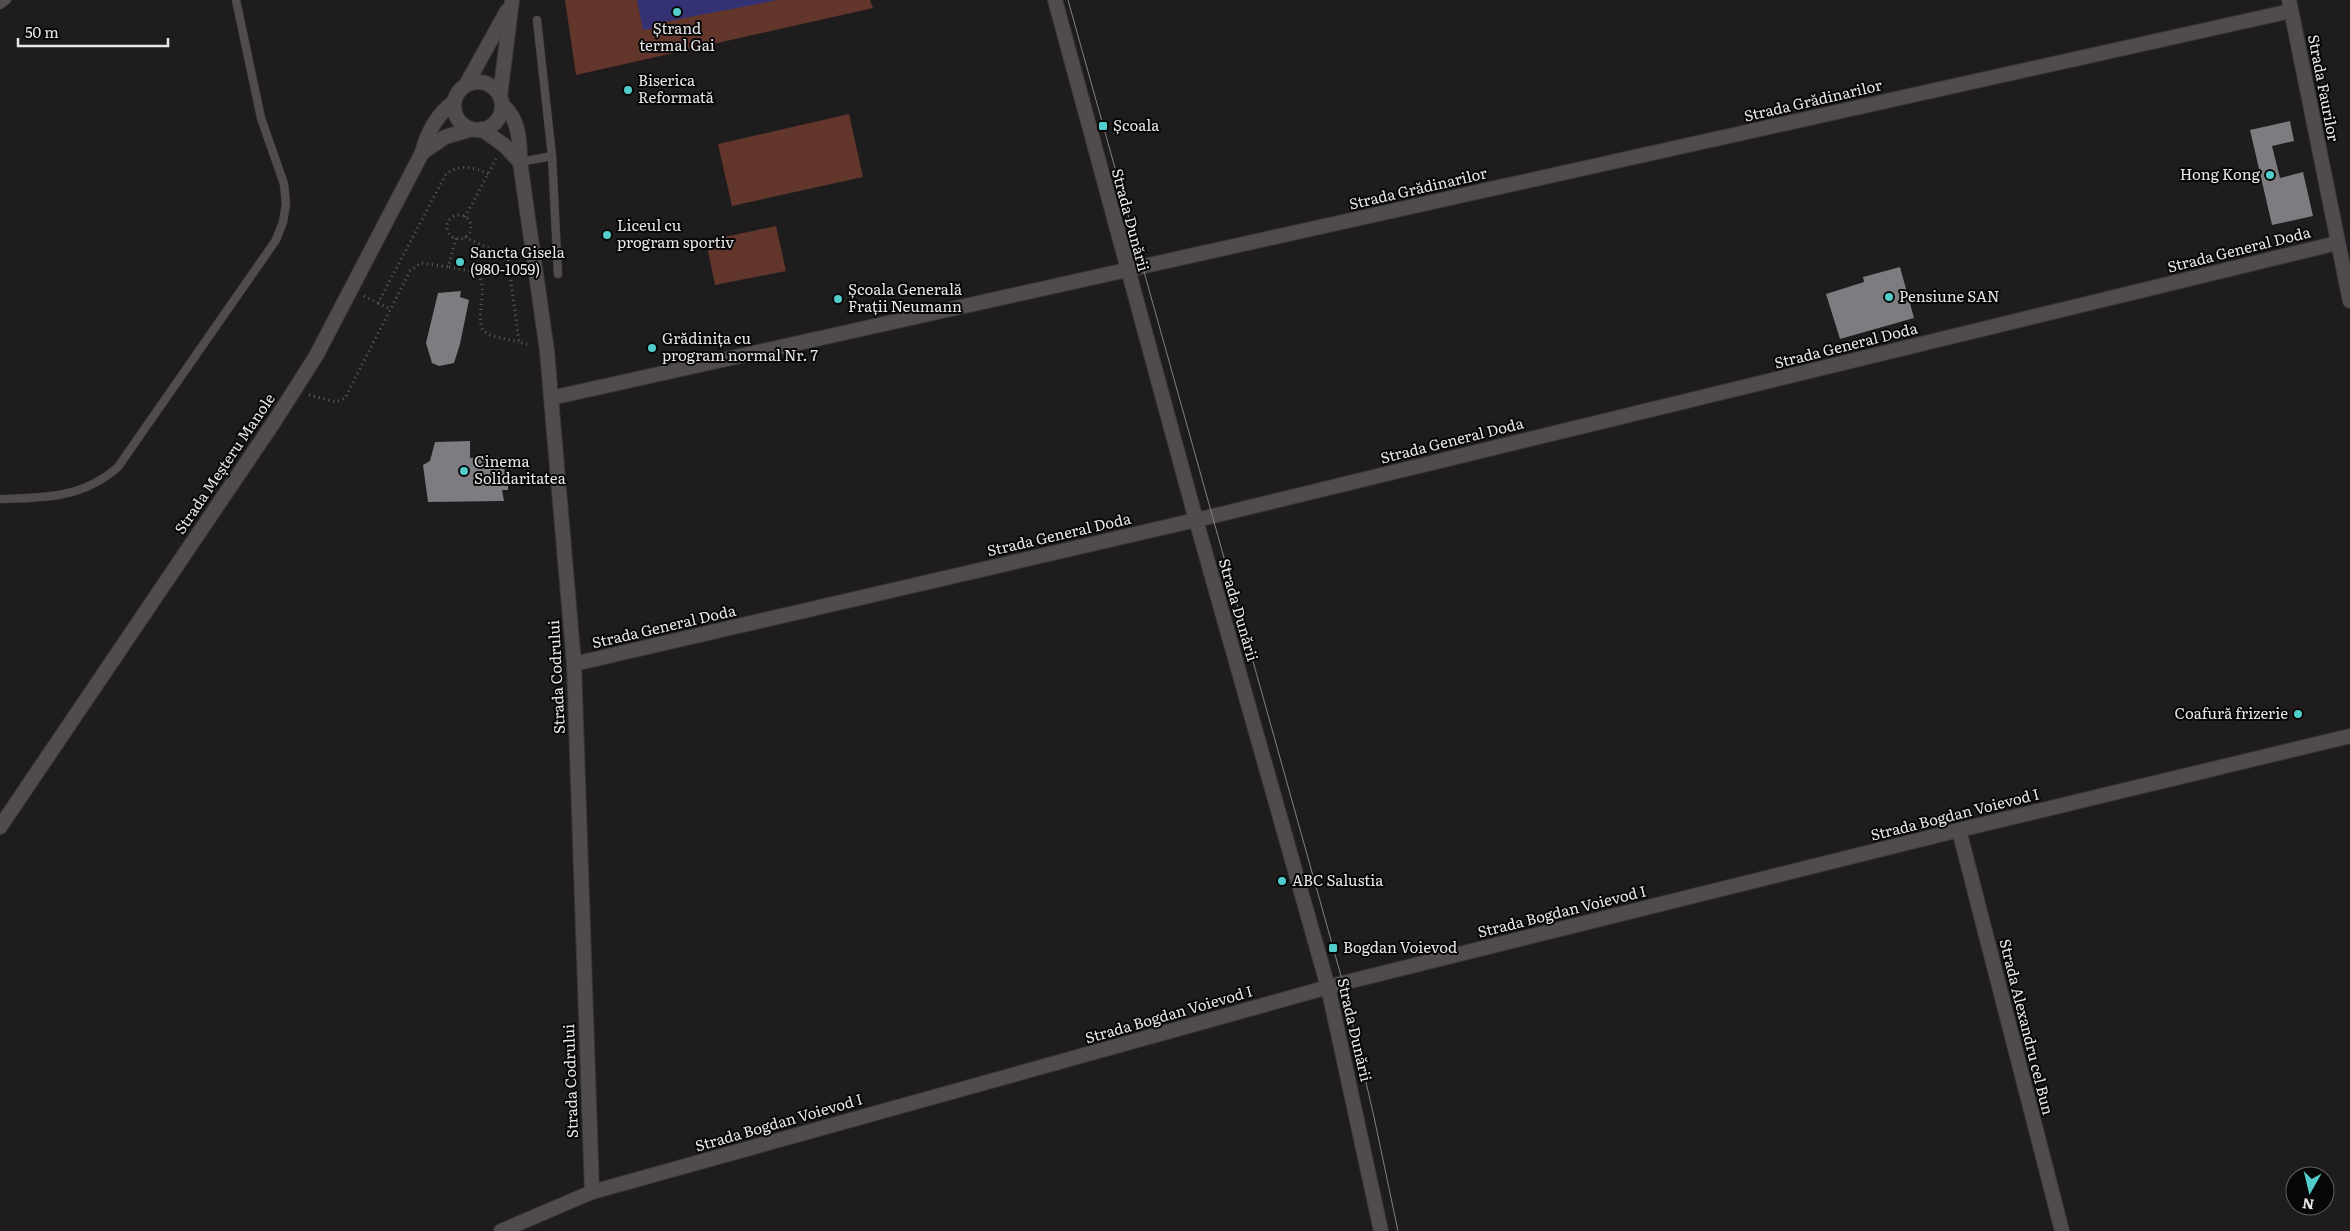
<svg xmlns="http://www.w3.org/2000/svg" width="2350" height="1231" viewBox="0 0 2350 1231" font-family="Literata,serif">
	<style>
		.grass { fill: #62362a }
		.water { fill: #343275 }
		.building { fill: #7f7c81 }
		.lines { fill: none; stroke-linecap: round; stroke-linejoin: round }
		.service-casing { stroke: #3a3739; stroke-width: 9 }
		.minor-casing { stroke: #3a3739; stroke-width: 16 }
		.path { stroke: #605d5f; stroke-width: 3; stroke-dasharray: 1 4; stroke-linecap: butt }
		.service { stroke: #504c4e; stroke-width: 8 }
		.minor { stroke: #504c4e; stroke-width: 14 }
		.tram { stroke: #838082; stroke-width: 1 }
		.poi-dot { fill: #53cdcb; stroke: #080708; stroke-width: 2 }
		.labels { text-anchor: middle; stroke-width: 4; stroke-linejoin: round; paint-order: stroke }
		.poi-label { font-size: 15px; fill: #e8e6e8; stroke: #080708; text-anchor: start }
		.street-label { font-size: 15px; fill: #e8e6e8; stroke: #080708 }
	</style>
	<rect width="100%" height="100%" fill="#1f1c1e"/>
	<g class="grass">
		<polygon points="565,0 870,0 873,8 576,75"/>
		<polygon points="849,114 863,177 732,206 718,144"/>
		<polygon points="776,226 786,271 715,285 706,241"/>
	</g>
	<polygon class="water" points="637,0 778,0 653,24 654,28 643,30"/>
	<g class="building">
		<polygon points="2290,121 2294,141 2272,146 2280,178 2303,172 2313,216 2272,225 2250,130"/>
		<polygon points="1900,267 1914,318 1840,339 1826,294 1864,282 1863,277"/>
		<polygon points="461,291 460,297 469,300 460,344 454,363 439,366 432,363 426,343 438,293"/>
		<polygon points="470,441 470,458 497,457 504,462 505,475 508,476 508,490 502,490 504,501 428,502 423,465 430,461 435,442"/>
	</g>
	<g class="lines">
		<g class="service-casing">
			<g id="service">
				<polyline points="0,5 7,0"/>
				<polyline points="537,20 552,156 558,274"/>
				<polyline points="520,162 552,156"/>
				<path d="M0,499C45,498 83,498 118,467L276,240L283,222L286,204L284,184L261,118L236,0"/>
			</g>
		</g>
		<g class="minor-casing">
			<g id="minor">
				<polyline points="1055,0 1196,520 1328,987 1381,1231"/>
				<polyline points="2289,0 2350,301"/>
				<circle cx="478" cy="106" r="24"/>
				<polyline points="466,85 507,11"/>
				<polyline points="500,96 512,0"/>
				<path d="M502,105C519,118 520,141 520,162L547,351L574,664L592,1192"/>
				<polyline points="481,129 504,145 520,162"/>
				<path d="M422,153C427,133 436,115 454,102"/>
				<polyline points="551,398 2291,11"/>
				<polyline points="574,664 1213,516 2337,243"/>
				<polyline points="0,827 274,422 316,356 422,153 445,137 472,129"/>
				<polyline points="1959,830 2062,1231"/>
				<polyline points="501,1231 592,1192 1343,983 1959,830 2350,736"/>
			</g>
		</g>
		<g class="path">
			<circle cx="459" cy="227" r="12"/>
			<polyline points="465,217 496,159"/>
			<polyline points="465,237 508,258 519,342 530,345"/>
			<path d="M449,267L470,271L479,276C488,293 475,314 483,331L492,336L519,342"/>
			<path d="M364,296L378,303L446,174C460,164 473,167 488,174"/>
			<polyline points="378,303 390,309"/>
			<polyline points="309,395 336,402 345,398 410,271 421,263 448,267 456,238"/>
		</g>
		<use href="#service" class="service"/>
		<use href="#minor" class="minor"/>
		<polyline class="tram" points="1068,0 1343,983 1374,1117 1398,1231"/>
	</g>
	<g class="poi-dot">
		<circle cx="677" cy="12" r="5"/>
		<circle cx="628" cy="90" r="5"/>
		<rect x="1098" y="121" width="10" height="10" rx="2.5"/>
		<circle cx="2270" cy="175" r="5"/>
		<circle cx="607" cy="235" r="5"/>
		<circle cx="460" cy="262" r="5"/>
		<circle cx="1889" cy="297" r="5"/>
		<circle cx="838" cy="299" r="5"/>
		<circle cx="652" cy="348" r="5"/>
		<circle cx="464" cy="471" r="5"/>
		<circle cx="2298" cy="714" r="5"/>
		<circle cx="1282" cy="881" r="5"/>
		<rect x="1328" y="943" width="10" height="10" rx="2.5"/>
	</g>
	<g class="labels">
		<g class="poi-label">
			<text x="677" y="34" text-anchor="middle">Ștrand<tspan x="677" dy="17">termal Gai</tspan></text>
			<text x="638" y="86">Biserica<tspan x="638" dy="17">Reformată</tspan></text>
			<text x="1113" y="131">Școala</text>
			<text x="2260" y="180" text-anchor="end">Hong Kong</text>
			<text x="617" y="231">Liceul cu<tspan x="617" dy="17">program sportiv</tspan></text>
			<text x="470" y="258">Sancta Gisela<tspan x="470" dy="17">(980-1059)</tspan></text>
			<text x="848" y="295">Școala Generală<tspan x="848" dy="17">Frații Neumann</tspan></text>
			<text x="1899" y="302">Pensiune SAN</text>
			<text x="662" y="344">Grădinița cu<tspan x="662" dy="17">program normal Nr. 7</tspan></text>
			<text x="474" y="467">Cinema<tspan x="474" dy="17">Solidaritatea</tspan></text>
			<text x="2288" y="719" text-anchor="end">Coafură frizerie</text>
			<text x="1292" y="886">ABC Salustia</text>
			<text x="1343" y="953">Bogdan Voievod</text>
		</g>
		<g class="street-label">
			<text transform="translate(2323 88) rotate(79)" y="5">Strada Faurilor</text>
			<text transform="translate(1813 101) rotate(-13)" y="5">Strada Grădinarilor</text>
			<text transform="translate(1418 189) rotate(-13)" y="5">Strada Grădinarilor</text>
			<text transform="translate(1130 220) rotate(75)" y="5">Strada Dunării</text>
			<text transform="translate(2239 250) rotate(-14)" y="5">Strada General Doda</text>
			<text transform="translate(1846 346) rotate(-14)" y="5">Strada General Doda</text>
			<text transform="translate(1452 441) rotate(-14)" y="5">Strada General Doda</text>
			<text transform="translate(225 464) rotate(-56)" y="5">Strada Meșteru Manole</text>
			<text transform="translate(1059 535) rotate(-13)" y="5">Strada General Doda</text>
			<text transform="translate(1238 610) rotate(74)" y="5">Strada Dunării</text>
			<text transform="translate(664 627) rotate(-13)" y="5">Strada General Doda</text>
			<text transform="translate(557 677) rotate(-93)" y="5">Strada Codrului</text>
			<text transform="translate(1955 815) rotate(-14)" y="5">Strada Bogdan Voievod I</text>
			<text transform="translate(1562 912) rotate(-14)" y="5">Strada Bogdan Voievod I</text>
			<text transform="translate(1169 1015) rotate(-16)" y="5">Strada Bogdan Voievod I</text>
			<text transform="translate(2026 1027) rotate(76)" y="5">Strada Alexandru cel Bun</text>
			<text transform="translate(1354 1030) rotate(77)" y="5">Strada Dunării</text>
			<text transform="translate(571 1081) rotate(-92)" y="5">Strada Codrului</text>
			<text transform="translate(779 1123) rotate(-16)" y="5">Strada Bogdan Voievod I</text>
		</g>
	</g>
	<g transform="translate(2310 1191) rotate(188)"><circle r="24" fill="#080708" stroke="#626062"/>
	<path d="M0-4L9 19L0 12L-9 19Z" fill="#53cdcb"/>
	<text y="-8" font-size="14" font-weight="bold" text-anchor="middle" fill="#e8e6e8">N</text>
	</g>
	<path d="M18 38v8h150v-8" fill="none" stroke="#e8e6e8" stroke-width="2.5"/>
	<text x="25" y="38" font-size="15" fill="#e8e6e8" stroke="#080708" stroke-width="4" paint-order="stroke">50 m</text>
</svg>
